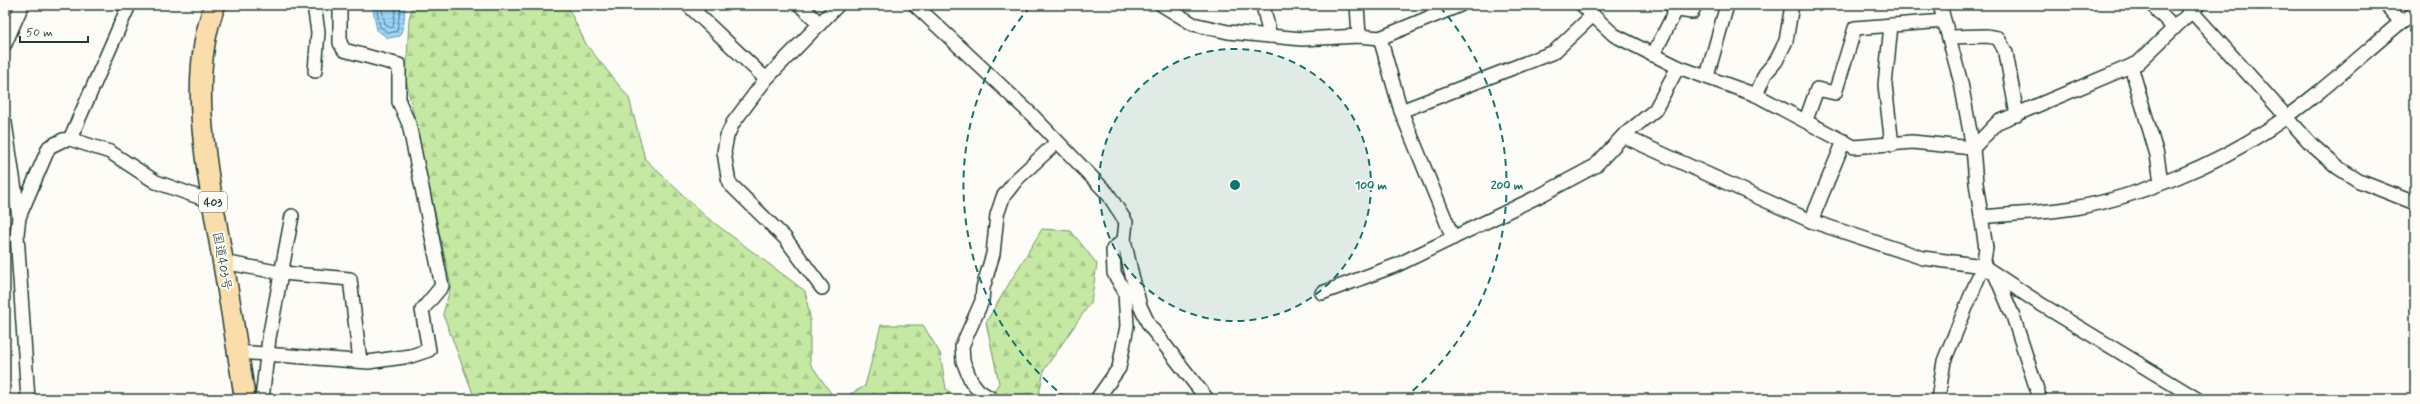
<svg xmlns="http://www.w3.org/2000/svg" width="2420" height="404" viewBox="0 0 2420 404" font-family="Mynerve,'Klee One',sans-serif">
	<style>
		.forest { fill: url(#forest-firs); stroke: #72936c }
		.water { fill: url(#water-rules); stroke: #6b99ad }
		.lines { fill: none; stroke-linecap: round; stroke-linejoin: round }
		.shore { stroke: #517a84; stroke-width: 1 }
		.minor-casing { stroke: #1f3d34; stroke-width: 16 }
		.highway-casing { stroke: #1f3d34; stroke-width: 23 }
		.minor { stroke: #fdfcf7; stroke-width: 13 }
		.highway { stroke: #faddab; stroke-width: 20 }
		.ring { fill: none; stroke: #0f766e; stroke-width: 2; stroke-dasharray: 7 5 }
		.labels { text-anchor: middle; stroke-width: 4; stroke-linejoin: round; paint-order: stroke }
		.shield { fill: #fdfcf7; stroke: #62766e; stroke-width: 1 }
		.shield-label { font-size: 12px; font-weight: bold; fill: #1f3d34 }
		.street-label { font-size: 13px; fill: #1f3d34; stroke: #fdfcf7 }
		.centre { fill: #0f766e; stroke: #fdfcf7; stroke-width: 2 }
		.ring-label { font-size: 12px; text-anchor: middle; font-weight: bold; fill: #0f766e; stroke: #fdfcf7; stroke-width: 4; stroke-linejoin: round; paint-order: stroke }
	</style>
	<defs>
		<pattern id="forest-firs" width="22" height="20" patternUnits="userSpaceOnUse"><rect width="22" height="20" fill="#c5e9a3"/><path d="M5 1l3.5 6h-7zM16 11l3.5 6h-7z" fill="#a9c98d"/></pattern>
		<pattern id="water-rules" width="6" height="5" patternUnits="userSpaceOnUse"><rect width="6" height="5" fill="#9dd6fd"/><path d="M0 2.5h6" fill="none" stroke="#87b9d9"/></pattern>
	</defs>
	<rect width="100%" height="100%" fill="#fdfcf7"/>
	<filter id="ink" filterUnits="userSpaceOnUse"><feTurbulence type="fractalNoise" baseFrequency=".025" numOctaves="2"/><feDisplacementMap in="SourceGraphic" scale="8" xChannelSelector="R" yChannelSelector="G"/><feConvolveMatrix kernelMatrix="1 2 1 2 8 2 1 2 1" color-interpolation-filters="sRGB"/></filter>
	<g filter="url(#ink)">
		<g class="forest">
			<polygon points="413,5 567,5 586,44 629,98 645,159 705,216 805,291 810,317 810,363 835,399 475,399 443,314 451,286 406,80 409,19"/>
			<polygon points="1042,229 1071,231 1097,264 1091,302 1044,370 1038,399 990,399 999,383 986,322"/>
			<polygon points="881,325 923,325 940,353 946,389 959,399 841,399 865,386"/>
		</g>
		<polygon class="water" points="372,5 405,5 404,23 400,36 388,38 377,30"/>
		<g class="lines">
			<g class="shore">
				<polyline points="376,5 380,27 389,33 397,31 401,5"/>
				<polyline points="381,5 385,24 391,28 393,27 396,5"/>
			</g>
			<g class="minor-casing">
				<g id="minor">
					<polyline points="314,5 318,32 315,71"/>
					<polyline points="688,5 766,79"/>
					<polyline points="800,5 820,24"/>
					<polyline points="915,5 1032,115 1108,194 1126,222 1124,240 1131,271 1140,306 1149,325 1207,399"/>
					<polyline points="1162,5 1193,24 1228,32 1302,39 1359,36 1380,38 1460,5"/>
					<polyline points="1263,5 1270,36"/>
					<polyline points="1357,5 1359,36"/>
					<polyline points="1582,5 1614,35 1678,67 1756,95 1854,147 1912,142 1973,148 1998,122 2138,63 2198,5"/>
					<polyline points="1670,5 1678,10 1692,12 1695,5"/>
					<polyline points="2152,5 2174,28"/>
					<polyline points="2386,5 2401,22"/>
					<polyline points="2187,6 2311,144 2337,167 2359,181 2415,203"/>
					<polyline points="1891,25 1885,85 1892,145"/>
					<polyline points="1949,37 1987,36 1998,38 2006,53 2017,115"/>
					<polyline points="1380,38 1401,111 1453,238"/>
					<polyline points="5,44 22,5"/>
					<polyline points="1653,55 1676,10"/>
					<polyline points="2131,66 2157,155 2161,182"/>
					<polyline points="1707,76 1727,5"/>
					<polyline points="1756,95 1765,74 1776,61 1786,41 1792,5"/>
					<polyline points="1401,111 1554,52 1593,15"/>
					<polyline points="1806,120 1817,89 1835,93 1855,28 1944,21"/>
					<polyline points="5,123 19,217 17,234 28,399"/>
					<polyline points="1623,136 1811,221 1923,258 1983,266 2039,303 2197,399"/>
					<polyline points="70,139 129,5"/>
					<polyline points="19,217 49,147 63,140 70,139 110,152 156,182 213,202"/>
					<path d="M1981,217C2011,214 2043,213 2074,208C2138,197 2215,165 2269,129C2316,98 2358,58 2401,22L2415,13"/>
					<polyline points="1811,221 1844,141"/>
					<polyline points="223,262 282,273 350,279 360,361"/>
					<polyline points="1995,274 2013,316 2040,399"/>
					<polyline points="822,288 785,238 729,183 724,152 727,136 733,123 766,79 838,5"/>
					<polyline points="1322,293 1397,265 1539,196 1595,166 1623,136 1655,110 1678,67"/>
					<polyline points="238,352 368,362 411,356 429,350 422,310 442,286 409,124 399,102 399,65 344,50 340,43 340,5"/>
					<polyline points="262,399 269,338 292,216"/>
					<polyline points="992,399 979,391 971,381 963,361 962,346 982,301 983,288 993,254 997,215 1003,197 1017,179 1057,142"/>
					<polyline points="1097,399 1119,368 1127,326 1125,292 1114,273 1113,249 1124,240"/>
					<polyline points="1938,399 1944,361 1983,266 1986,248 1976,183 1973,148 1961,83 1940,5"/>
				</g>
			</g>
			<g class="highway-casing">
				<path id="highway" d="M215,5C185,81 210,183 223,262C231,307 238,353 245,399"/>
			</g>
			<use href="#minor" class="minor"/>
			<use href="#highway" class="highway"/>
		</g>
	</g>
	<circle cx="1235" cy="185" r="136" fill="#0f766e" fill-opacity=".12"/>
	<g class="ring">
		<circle cx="1235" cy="185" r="136"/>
		<path d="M1066 398A272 272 0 0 1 1030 7M1440 7A272 272 0 0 1 1404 398"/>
	</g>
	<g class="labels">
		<rect class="shield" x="199" y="192" width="28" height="20" rx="3"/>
		<g class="shield-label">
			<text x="213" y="206">403</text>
		</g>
		<g class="street-label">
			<text transform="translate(223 261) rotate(80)" y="5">国道403号</text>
		</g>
	</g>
	<circle cx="1235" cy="185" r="6" class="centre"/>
	<g class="ring-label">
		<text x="1371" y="189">100 m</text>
		<text x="1507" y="189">200 m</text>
	</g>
	<rect width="2420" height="404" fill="none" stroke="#fdfcf7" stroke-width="20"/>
	<rect x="10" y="10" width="2400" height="384" fill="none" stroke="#1f3d34" stroke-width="1.5" filter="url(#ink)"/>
	<path d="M20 36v6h68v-6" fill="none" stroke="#1f3d34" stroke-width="2"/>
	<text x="26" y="36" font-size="12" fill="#1f3d34" stroke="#fdfcf7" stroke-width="3" paint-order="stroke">50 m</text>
</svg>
